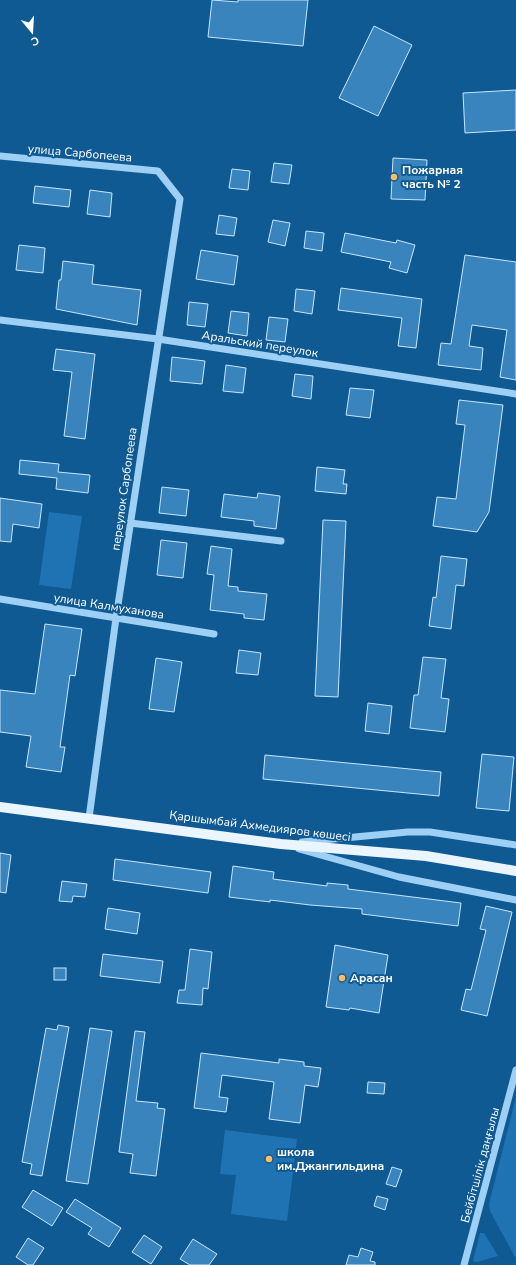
<svg xmlns="http://www.w3.org/2000/svg" width="516" height="1265" viewBox="0 0 516 1265" font-family="'Nunito Sans',sans-serif">
	<style>
		.green { fill: #1f73b2 }
		.building { fill: #3984bd; stroke: #c6e6fe }
		.lines { fill: none; stroke-linecap: round; stroke-linejoin: round }
		.minor { stroke: #9ecff4; stroke-width: 7 }
		.major { stroke: #eaf5ff; stroke-width: 10 }
		.poi-dot { fill: #ffbe60; stroke: #105a94; stroke-width: 1.5 }
		.labels { text-anchor: middle; stroke-width: 4; stroke-linejoin: round; paint-order: stroke }
		.street-label { font-size: 12px; fill: #fff; stroke: #105a94 }
		.poi-label { font-size: 12px; font-weight: bold; fill: #fff; stroke: #105a94; text-anchor: start }
	</style>
	<rect width="100%" height="100%" fill="#105a94"/>
	<g class="green">
		<polygon points="49,512 82,516 71,589 39,585"/>
		<polygon points="516,1097 516,1256 515,1257 490,1211 489,1204"/>
		<polygon points="225,1130 297,1139 287,1221 231,1214 236,1175 220,1174"/>
		<polygon points="480,1233 484,1233 498,1256 477,1262 473,1261"/>
	</g>
	<g class="building">
		<polygon points="212,0 238,2 238,0 308,0 303,46 208,37"/>
		<polygon points="374,26 412,45 378,116 339,98"/>
		<polygon points="516,90 516,130 465,133 463,93"/>
		<polygon points="393,158 427,160 425,200 391,199"/>
		<polygon points="274,163 292,165 289,184 271,182"/>
		<polygon points="232,169 250,171 248,190 229,188"/>
		<polygon points="35,186 71,190 69,207 33,203"/>
		<polygon points="90,190 112,193 110,217 87,214"/>
		<polygon points="219,215 237,218 234,236 216,234"/>
		<polygon points="273,220 290,223 285,246 268,242"/>
		<polygon points="306,231 324,233 322,251 304,248"/>
		<polygon points="345,233 396,243 397,240 415,245 407,273 389,268 391,262 341,252"/>
		<polygon points="19,245 45,248 43,273 16,270"/>
		<polygon points="201,250 238,256 234,285 196,279"/>
		<polygon points="465,255 516,262 516,380 500,377 507,330 472,325 469,346 483,348 481,370 438,365 441,343 451,344"/>
		<polygon points="63,261 94,265 92,284 141,290 137,325 56,309 59,280 61,280"/>
		<polygon points="341,288 422,299 416,348 398,346 402,318 338,310"/>
		<polygon points="296,289 315,291 312,314 294,311"/>
		<polygon points="189,302 208,304 205,327 187,325"/>
		<polygon points="231,311 249,313 247,336 228,333"/>
		<polygon points="269,317 288,319 285,342 266,340"/>
		<polygon points="56,349 95,354 85,439 64,436 72,372 53,370"/>
		<polygon points="172,357 205,361 202,384 170,381"/>
		<polygon points="226,365 246,368 243,393 223,391"/>
		<polygon points="295,374 313,376 311,399 292,396"/>
		<polygon points="350,388 374,390 370,418 346,415"/>
		<polygon points="459,400 503,405 489,512 477,532 433,526 437,497 456,499 465,425 456,424"/>
		<polygon points="20,460 59,464 58,472 90,475 88,493 56,489 57,478 19,474"/>
		<polygon points="317,467 345,470 343,484 347,484 346,494 315,491"/>
		<polygon points="162,487 189,490 186,516 159,513"/>
		<polygon points="258,493 280,496 276,529 254,526 254,521 221,517 224,494 257,498"/>
		<polygon points="0,498 42,504 39,528 13,524 11,542 0,541"/>
		<polygon points="323,520 346,521 338,697 315,696"/>
		<polygon points="161,540 187,543 183,578 157,575"/>
		<polygon points="211,546 232,549 228,586 238,587 238,591 267,594 264,620 244,618 244,614 210,610 214,575 207,574"/>
		<polygon points="441,556 467,559 464,586 456,585 451,629 429,626 433,597 436,598"/>
		<polygon points="45,624 82,629 75,676 70,675 60,747 65,747 61,772 26,767 31,736 0,732 0,690 35,694"/>
		<polygon points="239,650 261,653 258,675 236,673"/>
		<polygon points="423,657 446,659 441,698 449,699 445,732 410,728 414,695 418,695"/>
		<polygon points="156,658 182,662 174,712 149,709"/>
		<polygon points="368,703 392,706 389,734 365,731"/>
		<polygon points="482,754 514,757 509,811 476,808"/>
		<polygon points="265,755 441,772 439,796 263,779"/>
		<polygon points="0,853 11,855 6,893 0,892"/>
		<polygon points="115,859 211,872 208,893 113,880"/>
		<polygon points="233,866 274,872 273,879 327,886 327,883 348,885 348,889 461,903 458,926 362,914 362,909 310,905 270,900 270,902 229,897"/>
		<polygon points="62,881 87,884 85,897 73,896 72,902 59,901"/>
		<polygon points="486,906 512,912 487,1016 461,1010 466,989 471,990 486,930 480,929"/>
		<polygon points="108,908 140,913 137,934 105,929"/>
		<polygon points="335,945 388,955 379,1013 350,1008 349,1010 326,1007"/>
		<polygon points="190,949 212,952 208,989 203,988 202,1005 177,1003 179,990 185,990"/>
		<polygon points="103,954 163,961 160,983 100,976"/>
		<rect x="54" y="968" width="12" height="12"/>
		<polygon points="58,1025 69,1027 42,1176 30,1174 32,1164 22,1162 46,1028 57,1030"/>
		<polygon points="90,1028 112,1031 88,1184 66,1181"/>
		<polygon points="135,1031 145,1032 136,1101 158,1103 157,1108 165,1109 156,1176 130,1173 133,1154 119,1152"/>
		<polygon points="201,1053 279,1063 279,1059 304,1062 304,1066 321,1068 318,1087 305,1085 300,1123 269,1119 274,1082 222,1075 219,1097 228,1098 226,1112 194,1108"/>
		<polygon points="368,1082 385,1083 384,1094 367,1093"/>
		<polygon points="392,1167 402,1170 396,1187 386,1184"/>
		<polygon points="33,1190 63,1208 52,1226 22,1207"/>
		<polygon points="377,1196 388,1199 385,1210 374,1206"/>
		<polygon points="75,1199 121,1228 109,1247 88,1234 92,1228 66,1212"/>
		<polygon points="144,1235 162,1247 151,1264 132,1252"/>
		<polygon points="28,1238 44,1248 33,1265 28,1265 16,1257"/>
		<polygon points="193,1239 217,1254 209,1265 190,1265 180,1259"/>
		<polygon points="361,1248 373,1252 370,1261 375,1262 375,1265 346,1265 349,1255 358,1257"/>
	</g>
	<g class="lines">
		<g class="minor">
			<polyline points="0,156 158,171 180,199 116,618 89,818"/>
			<polyline points="0,320 158,339 516,394"/>
			<polyline points="130,523 281,541"/>
			<polyline points="0,599 214,634"/>
			<polyline points="302,842 408,832 430,832 516,845"/>
			<polyline points="299,849 399,877 516,900"/>
			<polyline points="464,1265 516,1070"/>
		</g>
		<polyline class="major" points="0,807 281,844 426,856 516,871"/>
	</g>
	<g class="poi-dot">
		<circle cx="394" cy="177" r="4"/>
		<circle cx="342" cy="978" r="4"/>
		<circle cx="269" cy="1159" r="4"/>
	</g>
	<g class="labels">
		<g class="street-label">
			<text transform="translate(80 153) rotate(5)" y="4">улица Сарбопеева</text>
			<text transform="translate(260 344) rotate(9)" y="4">Аральский переулок</text>
			<text transform="translate(124 489) rotate(-82)" y="4">переулок Сарбопеева</text>
			<text transform="translate(109 606) rotate(9)" y="4">улица Калмуханова</text>
			<text transform="translate(260 826) rotate(7)" y="4">Қаршымбай Ахмедияров көшесі</text>
			<text transform="translate(480 1165) rotate(-75)" y="4">Бейбітшілік даңғылы</text>
		</g>
		<g class="poi-label">
			<text x="402" y="174">Пожарная<tspan x="402" dy="14">часть № 2</tspan></text>
			<text x="350" y="982">Арасан</text>
			<text x="277" y="1156">школа<tspan x="277" dy="14">им.Джангильдина</tspan></text>
		</g>
	</g>
	<g transform="translate(32 32) rotate(162)" stroke="#105a94" stroke-width="3" paint-order="stroke">
	<path d="M0-3L7 15L0 10L-7 15Z" fill="#ffffff"/>
	<text y="-6" font-size="11" font-weight="bold" text-anchor="middle" fill="#ffffff">С</text>
	</g>
</svg>
